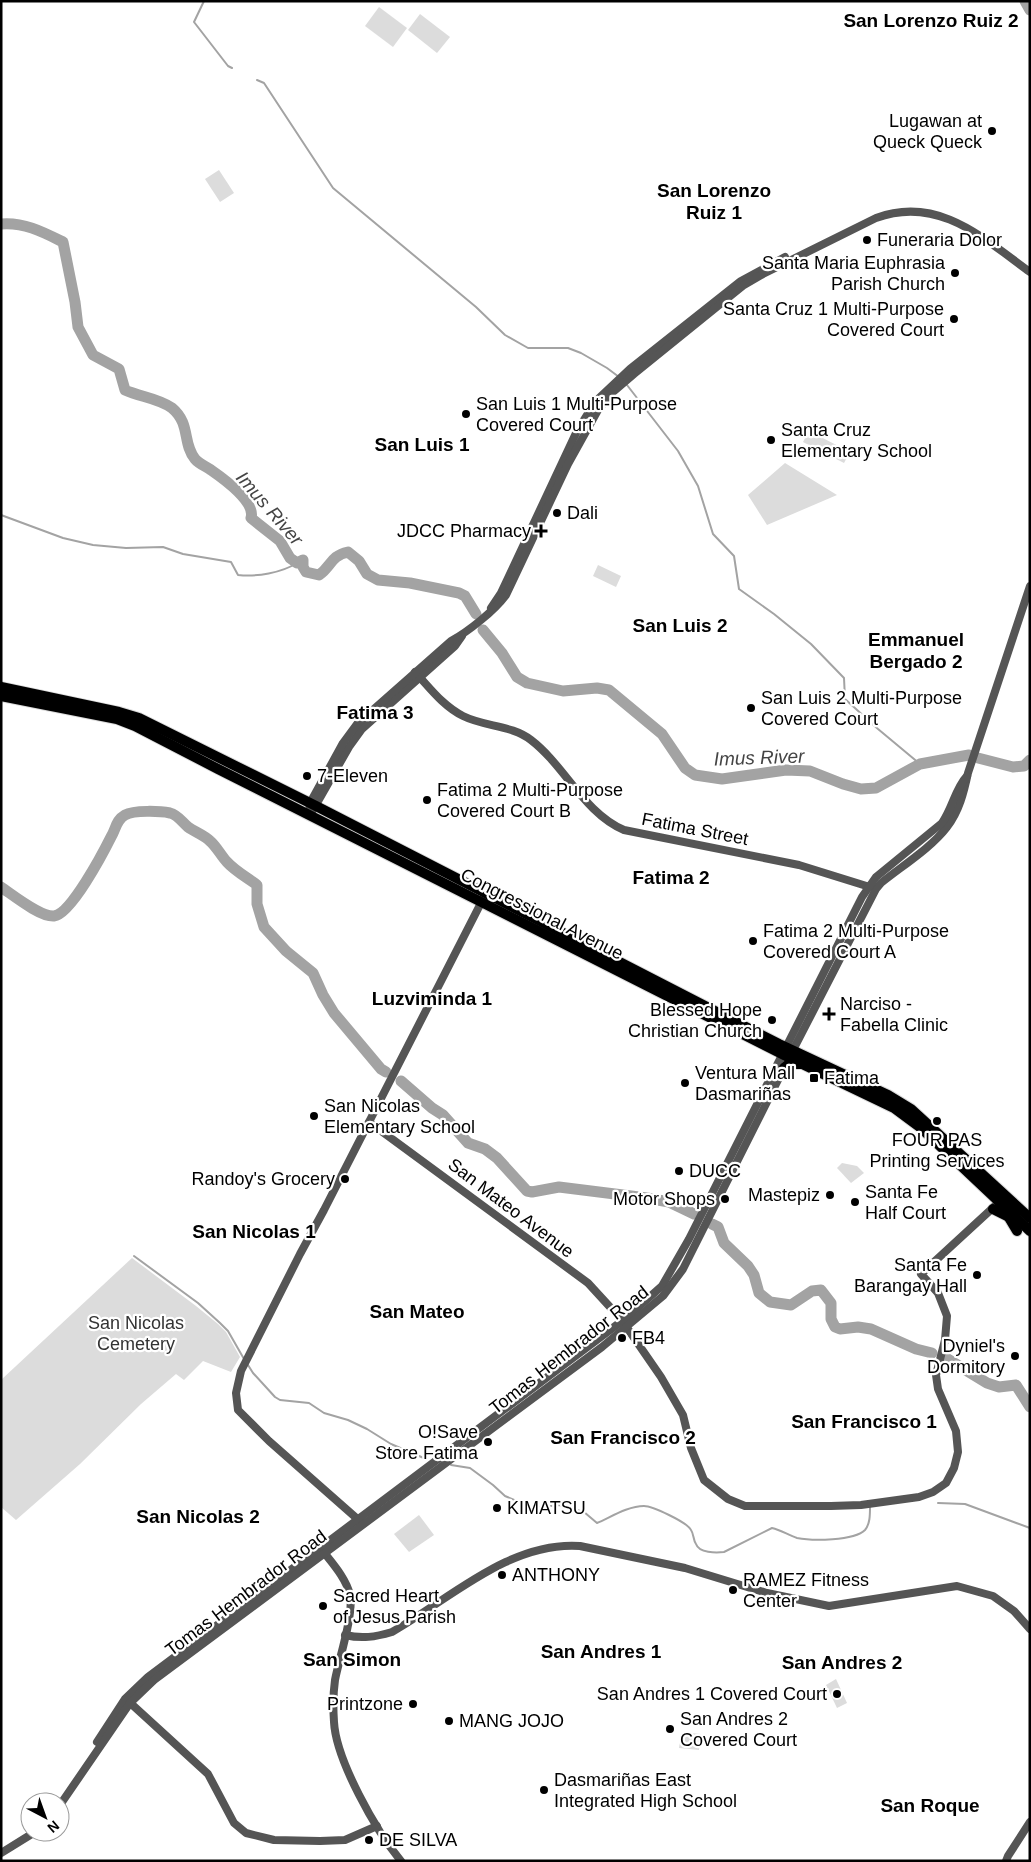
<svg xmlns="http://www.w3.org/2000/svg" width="1031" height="1862" viewBox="0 0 1031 1862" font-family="Arial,sans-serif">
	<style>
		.green { fill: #dcdcdc }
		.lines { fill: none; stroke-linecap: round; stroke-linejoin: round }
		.stream { stroke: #a3a3a3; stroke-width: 2 }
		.river { stroke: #a3a3a3; stroke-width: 11 }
		.major-casing { stroke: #dbdbdb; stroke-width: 12 }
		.minor { stroke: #555; stroke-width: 8 }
		.major { stroke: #000; stroke-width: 10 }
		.poi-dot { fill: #000; stroke: #fff; stroke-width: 2 }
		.labels { text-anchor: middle; stroke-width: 4.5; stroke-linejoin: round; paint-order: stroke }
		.poi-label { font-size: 18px; fill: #000; stroke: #fff; text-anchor: start }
		.street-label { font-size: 18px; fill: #000; stroke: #fff }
		.park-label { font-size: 18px; fill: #333; stroke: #fff }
		.neighbourhood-label { font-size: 19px; font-weight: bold; fill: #000; stroke: #fff }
		.water-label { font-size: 19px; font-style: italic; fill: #444; stroke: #fff }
	</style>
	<rect width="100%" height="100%" fill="#fff"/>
	<g class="green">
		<polygon points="379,7 407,28 393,47 365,26"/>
		<polygon points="420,14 450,37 437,53 408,30"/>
		<polygon points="219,170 234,193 220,202 205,179"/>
		<polygon points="809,431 850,452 844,463 803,442"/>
		<polygon points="785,463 837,495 767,525 748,495"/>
		<polygon points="598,565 621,576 616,587 593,576"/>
		<polygon points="842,1163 857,1166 864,1173 851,1183 837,1168"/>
		<polygon points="132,1258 196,1306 218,1324 226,1332 240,1357 231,1372 203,1361 184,1380 176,1374 141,1404 80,1464 16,1520 1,1507 1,1380"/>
		<polygon points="419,1515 434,1535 409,1552 394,1534"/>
		<polygon points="836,1679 847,1703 837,1708 826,1685"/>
		<polygon points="690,1733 701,1734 699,1750 679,1748 681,1734 690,1735"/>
	</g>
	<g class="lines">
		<g class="stream">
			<polyline points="204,1 194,22 228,66 232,68"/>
			<polyline points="257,80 264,83 333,188 476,307 505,335 528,348 568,348 581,353 607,368 619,377"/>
			<polyline points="627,385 678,451 698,486 713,534 734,556 739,589 774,614 811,644 844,678 845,699 878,729 920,764"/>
			<path d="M1,515L63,538L93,545L126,548L163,547L183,554L231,562L238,575C257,577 281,573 297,563"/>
			<polyline points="134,1256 198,1303 220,1323 228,1331 244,1359"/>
			<polyline points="248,1365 253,1373 275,1397 280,1400 309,1403 324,1413 348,1420 367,1429 391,1444 426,1459"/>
			<path d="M451,1465L470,1468L493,1485L505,1496L533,1508L559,1505L584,1512L597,1523C611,1517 628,1506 644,1506C652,1506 687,1522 691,1530C694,1534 693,1540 696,1544C699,1553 716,1553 724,1552L772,1528C781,1530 788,1535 797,1538C812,1541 854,1541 865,1530C870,1524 870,1515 870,1507"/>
			<polyline points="938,1503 965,1504 1030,1528"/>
		</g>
		<g class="river">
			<polyline points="1025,1 1030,10"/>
			<path d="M1,224C24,222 43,232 63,242L75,302L78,327L93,355L119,369L125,390C140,397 158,398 172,408C191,424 182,443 195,459C199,464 207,467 211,470C224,479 256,502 251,518L280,541L290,558L297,563L303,560V567L306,572L319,575C332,566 330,556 348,552L359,561L367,574L378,580L410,583L459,593L465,596L476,614"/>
			<polyline points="483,630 502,653 517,677 527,683 563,691 597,688 609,690 662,734 685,768 695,775 722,779 786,770 810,771 843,784 861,789 876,788 920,764 969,755"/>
			<polyline points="978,758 1013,767 1024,766 1030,760"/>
			<path d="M1,887C13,895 40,917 54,916C71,914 103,853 111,837C116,829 116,820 125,815C134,810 160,811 170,813C178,815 182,822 188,827C195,832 204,835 210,841C217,847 221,856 227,862C235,871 248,878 257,885V904L264,927L286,951L313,973L323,995L334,1013L381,1069L386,1072"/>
			<polyline points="401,1081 432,1108 443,1115 468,1143 485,1149 497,1158 527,1191 532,1192 559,1187 647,1198 669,1202 694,1214"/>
			<polyline points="712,1224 718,1227 724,1243 748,1266 754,1275 759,1293 770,1302 791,1305 812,1291 821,1290 831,1303 831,1319 835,1327 840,1329 858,1327 871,1329 916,1349 932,1353"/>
			<polyline points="946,1358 987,1383 999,1387 1016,1385 1030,1407"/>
		</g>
		<g class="major-casing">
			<g id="major">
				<polyline points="1,687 119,712 139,718 316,806 779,1044 888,1095 911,1109 1030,1218"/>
				<polyline points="1,696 117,719 135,726 218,769 794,1060 894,1108 921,1128 1030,1231"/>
				<polyline points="784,1068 789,1064 801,1064"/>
				<polyline points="993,1209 1009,1217"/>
				<polyline points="1008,1216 1017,1231"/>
			</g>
		</g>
		<g class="minor">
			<polyline points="491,608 501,593 577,431 596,401 630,369 741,281 785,257"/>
			<path d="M415,672C430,688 443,706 463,716C485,727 512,725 531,740C565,766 584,813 624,830L799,865L873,888"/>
			<polyline points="313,810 349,747 362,729 455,646 462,636"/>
			<path d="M309,814L310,803L315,794L343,743L357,724L451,641C469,631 494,611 506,595L568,464L598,410L613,392L634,374L744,285L763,274L876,218C938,195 983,238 1030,272"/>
			<path d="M791,1054L876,889L881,883C902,866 931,848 947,827C959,812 964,792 968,773L1030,586"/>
			<polyline points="369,1122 588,1283 621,1319 661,1377 683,1415 691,1448 704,1480 728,1499 745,1506 831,1506 861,1505 919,1497 933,1492 946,1483 954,1468 958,1452 956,1431 938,1389 936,1375 945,1340 947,1316 938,1293 921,1274 996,1205"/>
			<polyline points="362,1523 269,1441 238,1410 236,1393 241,1371 300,1254 324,1210 483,899"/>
			<path d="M322,1550C332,1563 346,1578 350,1595C354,1614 339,1659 335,1680C333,1694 333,1708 334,1722C336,1760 376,1831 401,1861"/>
			<path d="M345,1635C362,1639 375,1637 392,1632C450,1599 510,1541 580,1546L685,1568L767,1593L829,1606L957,1586L993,1596L1014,1611L1030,1629"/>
			<polyline points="127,1700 208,1774 234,1823 246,1833 274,1840 320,1841 345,1840 377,1826"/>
			<path d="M97,1742L125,1699L148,1677L626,1318L662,1286L689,1239L862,897L876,877L942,823C953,807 955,789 967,776"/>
			<polyline points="60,1805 130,1703 154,1680 602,1347 663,1296 683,1269 786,1064"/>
			<polyline points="1,1853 35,1832"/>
			<polyline points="1006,1861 1008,1856 1030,1822"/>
		</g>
		<use href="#major" class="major"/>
	</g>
	<g class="poi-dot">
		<circle cx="992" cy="131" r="5"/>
		<circle cx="867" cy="240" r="5"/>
		<circle cx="955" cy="273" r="5"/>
		<circle cx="954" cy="319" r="5"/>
		<circle cx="466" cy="414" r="5"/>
		<circle cx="771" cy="440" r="5"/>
		<circle cx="557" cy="513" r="5"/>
		<path d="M538.5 523.5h5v5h5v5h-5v5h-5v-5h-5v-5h5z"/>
		<circle cx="751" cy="708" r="5"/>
		<circle cx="307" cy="776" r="5"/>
		<circle cx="427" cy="800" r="5"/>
		<circle cx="753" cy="941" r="5"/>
		<path d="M826.5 1006.5h5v5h5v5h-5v5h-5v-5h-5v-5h5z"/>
		<circle cx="772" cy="1020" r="5"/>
		<rect x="809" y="1073" width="10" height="10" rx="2.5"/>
		<circle cx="685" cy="1083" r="5"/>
		<circle cx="314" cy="1116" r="5"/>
		<circle cx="937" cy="1121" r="5"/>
		<circle cx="679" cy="1171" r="5"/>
		<circle cx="345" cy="1179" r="5"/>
		<circle cx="830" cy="1195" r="5"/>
		<circle cx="725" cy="1199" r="5"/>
		<circle cx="855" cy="1202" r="5"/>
		<circle cx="977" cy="1275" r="5"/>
		<circle cx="622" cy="1338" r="5"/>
		<circle cx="1015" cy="1356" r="5"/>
		<circle cx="488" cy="1442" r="5"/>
		<circle cx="497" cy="1508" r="5"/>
		<circle cx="502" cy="1575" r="5"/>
		<circle cx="733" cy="1590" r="5"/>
		<circle cx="323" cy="1606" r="5"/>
		<circle cx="837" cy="1694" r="5"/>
		<circle cx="413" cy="1704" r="5"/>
		<circle cx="449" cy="1721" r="5"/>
		<circle cx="670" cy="1729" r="5"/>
		<circle cx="544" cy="1790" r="5"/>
		<circle cx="369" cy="1840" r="5"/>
	</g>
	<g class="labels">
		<g class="poi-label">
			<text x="982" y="127" text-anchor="end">Lugawan at<tspan x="982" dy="21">Queck Queck</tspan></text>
			<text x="877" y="246">Funeraria Dolor</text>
			<text x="945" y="269" text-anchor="end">Santa Maria Euphrasia<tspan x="945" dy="21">Parish Church</tspan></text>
			<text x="944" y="315" text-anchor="end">Santa Cruz 1 Multi-Purpose<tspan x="944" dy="21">Covered Court</tspan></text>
			<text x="476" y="410">San Luis 1 Multi-Purpose<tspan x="476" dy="21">Covered Court</tspan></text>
			<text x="781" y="436">Santa Cruz<tspan x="781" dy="21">Elementary School</tspan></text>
			<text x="567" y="519">Dali</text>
			<text x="531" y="537" text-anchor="end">JDCC Pharmacy</text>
			<text x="761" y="704">San Luis 2 Multi-Purpose<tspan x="761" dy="21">Covered Court</tspan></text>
			<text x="317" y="782">7-Eleven</text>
			<text x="437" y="796">Fatima 2 Multi-Purpose<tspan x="437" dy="21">Covered Court B</tspan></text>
			<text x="763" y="937">Fatima 2 Multi-Purpose<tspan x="763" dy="21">Covered Court A</tspan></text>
			<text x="840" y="1010">Narciso -<tspan x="840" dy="21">Fabella Clinic</tspan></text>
			<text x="762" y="1016" text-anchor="end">Blessed Hope<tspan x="762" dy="21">Christian Church</tspan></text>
			<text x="695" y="1079">Ventura Mall<tspan x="695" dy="21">Dasmariñas</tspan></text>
			<text x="824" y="1084">Fatima</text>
			<text x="324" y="1112">San Nicolas<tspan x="324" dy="21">Elementary School</tspan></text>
			<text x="937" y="1146" text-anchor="middle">FOUR PAS<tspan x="937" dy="21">Printing Services</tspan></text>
			<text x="689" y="1177">DUCC</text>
			<text x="335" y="1185" text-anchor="end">Randoy's Grocery</text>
			<text x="865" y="1198">Santa Fe<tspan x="865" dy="21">Half Court</tspan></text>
			<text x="820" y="1201" text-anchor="end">Mastepiz</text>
			<text x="715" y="1205" text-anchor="end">Motor Shops</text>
			<text x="967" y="1271" text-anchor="end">Santa Fe<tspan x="967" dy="21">Barangay Hall</tspan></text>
			<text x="632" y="1344">FB4</text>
			<text x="1005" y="1352" text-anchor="end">Dyniel's<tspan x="1005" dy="21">Dormitory</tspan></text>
			<text x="478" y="1438" text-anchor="end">O!Save<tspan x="478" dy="21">Store Fatima</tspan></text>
			<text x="507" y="1514">KIMATSU</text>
			<text x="512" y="1581">ANTHONY</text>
			<text x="743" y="1586">RAMEZ Fitness<tspan x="743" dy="21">Center</tspan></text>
			<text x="333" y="1602">Sacred Heart<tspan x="333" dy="21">of Jesus Parish</tspan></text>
			<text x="827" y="1700" text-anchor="end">San Andres 1 Covered Court</text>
			<text x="403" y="1710" text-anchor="end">Printzone</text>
			<text x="680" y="1725">San Andres 2<tspan x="680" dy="21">Covered Court</tspan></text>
			<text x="459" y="1727">MANG JOJO</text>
			<text x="554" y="1786">Dasmariñas East<tspan x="554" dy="21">Integrated High School</tspan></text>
			<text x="379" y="1846">DE SILVA</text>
		</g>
		<g class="street-label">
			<text transform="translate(695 829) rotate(11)" y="6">Fatima Street</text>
			<text transform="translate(542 914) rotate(27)" y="6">Congressional Avenue</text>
			<text transform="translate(511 1208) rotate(37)" y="6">San Mateo Avenue</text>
			<text transform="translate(569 1350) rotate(-38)" y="6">Tomas Hembrador Road</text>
			<text transform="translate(246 1593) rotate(-37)" y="6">Tomas Hembrador Road</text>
		</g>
		<g class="park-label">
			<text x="136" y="1329">San Nicolas<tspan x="136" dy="21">Cemetery</tspan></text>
		</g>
		<g class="neighbourhood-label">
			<text x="931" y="27">San Lorenzo Ruiz 2</text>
			<text x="714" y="197">San Lorenzo<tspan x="714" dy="22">Ruiz 1</tspan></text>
			<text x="422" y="451">San Luis 1</text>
			<text x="680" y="632">San Luis 2</text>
			<text x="916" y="646">Emmanuel<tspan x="916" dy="22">Bergado 2</tspan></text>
			<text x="375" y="719">Fatima 3</text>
			<text x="671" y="884">Fatima 2</text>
			<text x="432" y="1005">Luzviminda 1</text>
			<text x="254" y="1238">San Nicolas 1</text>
			<text x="417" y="1318">San Mateo</text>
			<text x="864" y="1428">San Francisco 1</text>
			<text x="623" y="1444">San Francisco 2</text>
			<text x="198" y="1523">San Nicolas 2</text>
			<text x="601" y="1658">San Andres 1</text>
			<text x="352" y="1666">San Simon</text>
			<text x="842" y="1669">San Andres 2</text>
			<text x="930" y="1812">San Roque</text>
		</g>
		<g class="water-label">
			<text transform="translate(270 508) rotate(49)" y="7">Imus River</text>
			<text transform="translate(759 757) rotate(-2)" y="7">Imus River</text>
		</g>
	</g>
	<rect width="1031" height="1862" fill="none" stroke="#000000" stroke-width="5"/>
	<g transform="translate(45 1817) rotate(139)"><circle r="24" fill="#ffffff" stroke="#999999"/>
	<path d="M0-4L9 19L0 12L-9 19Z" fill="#000000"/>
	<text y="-8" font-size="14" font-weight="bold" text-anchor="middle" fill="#000000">N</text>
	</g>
</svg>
